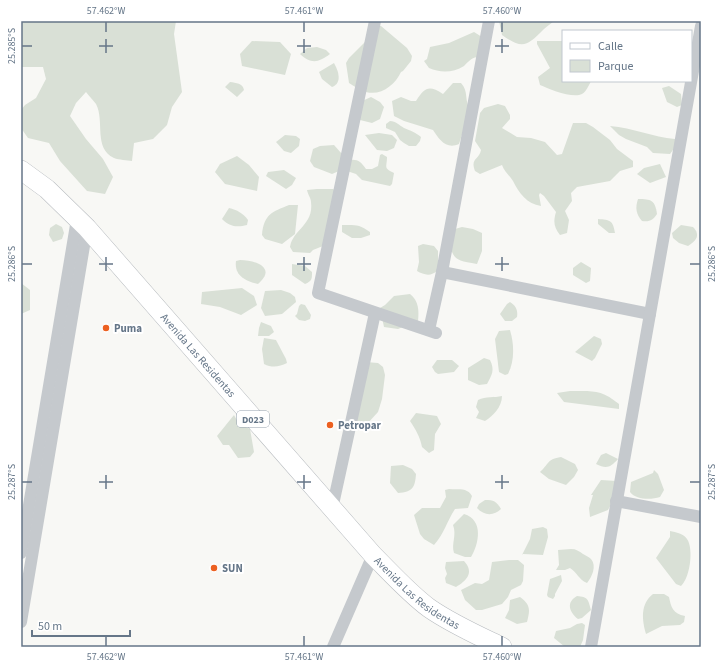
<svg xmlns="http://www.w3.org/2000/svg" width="722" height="668" viewBox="0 0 722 668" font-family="'Source Sans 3',sans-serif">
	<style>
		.green { fill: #d9e0d6 }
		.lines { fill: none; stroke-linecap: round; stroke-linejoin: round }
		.primary-casing { stroke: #b8bcc0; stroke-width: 20 }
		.street { stroke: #c5c9cd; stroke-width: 12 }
		.primary { stroke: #fff; stroke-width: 19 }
		.ticks { fill: none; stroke: #657688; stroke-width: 1.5 }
		.poi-dot { fill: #ec6020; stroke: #fff; stroke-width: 1.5 }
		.labels { text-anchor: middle; stroke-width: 4; stroke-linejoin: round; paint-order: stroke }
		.shield { fill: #fff; stroke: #939fac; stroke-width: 1 }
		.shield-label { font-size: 10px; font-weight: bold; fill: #657688 }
		.poi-label { font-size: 11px; font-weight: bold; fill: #657688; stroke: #fff; text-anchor: start }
		.street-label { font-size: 11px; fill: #657688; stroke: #fff }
		.neatline { fill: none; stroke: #657688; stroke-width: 1.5 }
		.ticks-label { font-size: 10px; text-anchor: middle; fill: #657688 }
	</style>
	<rect width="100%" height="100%" fill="#f8f8f5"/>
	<g class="green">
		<path d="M21,21H176L174,34L182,92L172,107L167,125L153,139L134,143L132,161C127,160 119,160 114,158C93,148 105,121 96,104C93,100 89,96 86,92L76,103L70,116L86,139L103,159L113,177L105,194L87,191L60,161L49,143L28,138L21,128V110L25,105L36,98L46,79L43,67H21Z"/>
		<path d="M499,21H554C551,24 547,26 544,29C527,46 523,50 502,35Z"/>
		<path d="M376,25L381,26L407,48L412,56L411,61L403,71L401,72C395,85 381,96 366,92C360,90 354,86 349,83L346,63L349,58L365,42Z"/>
		<path d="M474,32L482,37L477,57C471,58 468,62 464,66C453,73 440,73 429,68L424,61L427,59L430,47L449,43Z"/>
		<polygon points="252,41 280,42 291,54 285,75 242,66 240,54"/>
		<path d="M537,41H563V81H591C589,85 586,92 582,94C573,99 549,89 540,85L538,77L550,68L537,44Z"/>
		<path d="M317,47L326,50L330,54C318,63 311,64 300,54L307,48Z"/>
		<path d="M334,63C338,70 343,83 332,87L322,79L319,72Z"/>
		<path d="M230,82C236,83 243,83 244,90L237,97L225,87Z"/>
		<path d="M453,83H461C469,92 464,100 470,110L459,144C446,150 439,139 433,130L404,121L394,116L392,101L401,97L411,101H416C425,87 429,85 443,94Z"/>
		<polygon points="669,86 681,94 682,105 677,107 667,102 662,88"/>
		<polygon points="371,97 380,102 384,107 380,119 372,123 360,120 360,102"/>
		<path d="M498,104L505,106L510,115V119L502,128L517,137L531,138L545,142L557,155L562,154L573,123H586L593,127L610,140L617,149L633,161V167L620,171L610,181L577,187L571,193L572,201L565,211L569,220L567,233L560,235C554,227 553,222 556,212L544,196L540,193L539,195L541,206C527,204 519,193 513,181C509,175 504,171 502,165L480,174L475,171C470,158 479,160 481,150L475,141L480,113L484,108Z"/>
		<path d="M390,121C396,121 399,125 404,128C411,131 415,132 421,137L420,141L416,146H409L404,143L400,140L395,132L386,128V124Z"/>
		<path d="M610,126C633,128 653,137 675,139L678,143L670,154L653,153L647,147L626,139L619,135Z"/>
		<polygon points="379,133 392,135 397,140 394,148 387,151 377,150 365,135"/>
		<polygon points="285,135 296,136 300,139 299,146 291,153 284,151 276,142"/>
		<polygon points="334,145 342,154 339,171 332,174 314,167 310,161 313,149 320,146"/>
		<path d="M382,154L387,157C387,167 383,168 394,173L392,184L390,186L362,180L356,174L347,171L350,160C358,159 361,162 366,169H372L378,166L380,155Z"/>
		<polygon points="237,156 249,165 259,177 257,191 225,184 215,172 220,164"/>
		<polygon points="660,164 666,177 650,183 637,174 644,168"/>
		<polygon points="284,170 296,178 292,185 286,189 266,176 268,172"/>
		<path d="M317,189H333L336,191L323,246L313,250L310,253L293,252L290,247C293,229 314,225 311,202C311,198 308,195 307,190Z"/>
		<path d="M638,199C651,199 655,200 657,214C653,220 650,222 642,221C636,214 635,208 638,199Z"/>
		<path d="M289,205H298L295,234L282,244L265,239L262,235C264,214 272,212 289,205Z"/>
		<path d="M229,208C237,210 243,213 248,220L247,225C236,228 229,226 222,219Z"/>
		<path d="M598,219C610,220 613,220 615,233H609L598,224Z"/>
		<polygon points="56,224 62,227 64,233 62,239 53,242 49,235 50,228"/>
		<path d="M342,225C355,225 359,224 370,232V235L361,238H352L342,232Z"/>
		<path d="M681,225L693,227C701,235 696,241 688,246L679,243L673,238L672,233Z"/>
		<path d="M462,227L473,229L482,233V251L477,264C453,260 454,260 447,236L455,229Z"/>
		<path d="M423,244L434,246L438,251V270C431,277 424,275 417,271L419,262L418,246Z"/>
		<path d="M240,260C256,260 277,268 258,284C246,281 234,276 236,261Z"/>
		<polygon points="581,262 591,268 590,281 586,283 573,275 573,268"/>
		<path d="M292,264L305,266L312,272C312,279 312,281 305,284L292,275Z"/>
		<polygon points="21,283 30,290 30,310 21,314"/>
		<polygon points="242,288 254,296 257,305 241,315 220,307 201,304 202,292"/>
		<polygon points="281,290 290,293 295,297 296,302 282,314 265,316 261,308 265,291"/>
		<path d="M410,294C419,301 419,311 418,321L398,329L384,327L380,308L385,305L394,296Z"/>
		<path d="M510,302C516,306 518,310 517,317L512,321H505L500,314L507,304Z"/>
		<polygon points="301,304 305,305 311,315 310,319 305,321 299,320 295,316 297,314 299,306"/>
		<polygon points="261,322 271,326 274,332 269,336 258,336 259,328"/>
		<path d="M510,330C514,344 515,360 508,374L505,375L499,372L495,339L499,331Z"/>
		<polygon points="594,336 601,339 602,344 595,358 592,361 575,352"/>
		<path d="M264,338L276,340L286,359L287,363C279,367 272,368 264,364L262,349Z"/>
		<path d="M484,358L490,360C495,370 492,375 487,384L479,385L468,380V368Z"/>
		<polygon points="437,360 452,360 459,366 454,372 438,374 435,372 432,367"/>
		<polygon points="366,362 378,363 383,367 385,375 382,399 378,412 367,424 354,420"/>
		<path d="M570,391C592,391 601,389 619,404V409L564,402L557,393Z"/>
		<path d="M502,396C502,407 493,416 485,421L476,418L479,412L476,407L478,400C486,396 494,398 502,396Z"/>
		<path d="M416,413L437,416L441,424L435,434L434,450L429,453L422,447C420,437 416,430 410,421Z"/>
		<polygon points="234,415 239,424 250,429 254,452 250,457 238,458 229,445 223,445 217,436"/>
		<path d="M606,453L618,459C610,468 606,469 596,464L601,455Z"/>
		<path d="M561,457L575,464L578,470L574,477L566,485L549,479L540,472C549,464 547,459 561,457Z"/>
		<path d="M403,465L412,469L416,474C415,487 413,492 398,493L390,483L391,466Z"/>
		<path d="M654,470L658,474L664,490L660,497C651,500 636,500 630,492L631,482L653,473Z"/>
		<polygon points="601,480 617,481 611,504 608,510 590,517 589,508 593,495 591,495"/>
		<path d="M449,489C458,490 467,487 472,496L468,508L455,509C447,521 444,534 434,545L424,539L420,534L414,515L422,508H440L446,497L445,490Z"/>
		<path d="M485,500C494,500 496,501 501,509C494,516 484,516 477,508L479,504Z"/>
		<path d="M464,514C484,520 479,544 471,557H465L454,553C451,544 457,535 453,525Z"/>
		<polygon points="543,527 547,529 548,537 543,555 523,554 522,555 530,539 532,529"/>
		<path d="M670,531C676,532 684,534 687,539C694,549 690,578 681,586L676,584L656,558L670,537Z"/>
		<path d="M571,549C576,549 579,551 583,554C585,555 589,557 591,559C597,566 592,577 587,583C578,579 578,573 570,568L565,570H556L559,565L558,550Z"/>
		<polygon points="509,560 518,560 524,565 523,581 521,585 511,590 508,597 502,604 482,610 476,610 465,600 461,590 475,583 482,584 489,580 492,562"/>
		<path d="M464,561C475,573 466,581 456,587L446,583L445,578L447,574L445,568L446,562Z"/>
		<polygon points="561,575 562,581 555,594 555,596 553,599 548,597 547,595 550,579"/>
		<path d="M653,594H664L669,597C671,607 673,614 685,616L684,622L680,625L662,626L646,634C642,620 640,604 653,594Z"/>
		<path d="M577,596C588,597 588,599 591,610L582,618L578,619C569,612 566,602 577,596Z"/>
		<path d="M520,597C531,605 530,610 527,622L517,624L505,618L509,610L510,600Z"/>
		<polygon points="582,623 585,625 583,640 580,647 565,647 554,638 556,631 570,628 577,624"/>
	</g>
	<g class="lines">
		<g class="primary-casing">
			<g id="primary">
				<path id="s1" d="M21,170L47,189L87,228L373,555C391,573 409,593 429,608C452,624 477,635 502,647"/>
			</g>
		</g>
		<g class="street">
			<polyline points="375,21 318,293 436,333"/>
			<polyline points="442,272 650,314"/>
			<polyline points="429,330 442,272 489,21"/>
			<polyline points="616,501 701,517"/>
			<polyline points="332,509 375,313"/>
			<polyline points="21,553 77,219"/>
			<polyline points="21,622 87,228"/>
			<polyline points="333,647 373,555"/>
			<polyline points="591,647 701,26"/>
		</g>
		<use href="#primary" class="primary"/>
	</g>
	<path class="ticks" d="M106,22V32M304,22V32M502,22V32M106,39V53M304,39V53M502,39V53M22,46H32M99,46H113M297,46H311M495,46H509M106,257V271M304,257V271M502,257V271M22,264H32M99,264H113M297,264H311M495,264H509M690,264H700M106,475V489M304,475V489M502,475V489M22,482H32M99,482H113M297,482H311M495,482H509M690,482H700M106,636V646M304,636V646M502,636V646"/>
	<g class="poi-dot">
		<circle cx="106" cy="328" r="4"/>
		<circle cx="330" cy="425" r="4"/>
		<circle cx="214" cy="568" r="4"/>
	</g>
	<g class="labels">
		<rect class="shield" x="237" y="411" width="32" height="16" rx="3"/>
		<g class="shield-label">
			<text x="253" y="423">D023</text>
		</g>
		<g class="poi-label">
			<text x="114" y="332">Puma</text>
			<text x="338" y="429">Petropar</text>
			<text x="222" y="572">SUN</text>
		</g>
		<g class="street-label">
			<text dy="4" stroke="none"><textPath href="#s1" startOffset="257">Avenida Las Residentas</textPath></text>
			<text dy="4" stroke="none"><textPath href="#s1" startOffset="581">Avenida Las Residentas</textPath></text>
		</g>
	</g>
	<rect width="722" height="668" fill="none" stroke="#ffffff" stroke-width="44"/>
	<rect x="562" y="30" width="130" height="52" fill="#ffffff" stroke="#c1c8cf"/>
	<rect x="570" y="43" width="20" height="6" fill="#ffffff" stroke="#c1c8cf"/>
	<text x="598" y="50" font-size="12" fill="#657688">Calle</text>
	<rect x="570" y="60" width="20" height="12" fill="#d9e0d6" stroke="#c1c8cf"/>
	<text x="598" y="70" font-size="12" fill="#657688">Parque</text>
	<path d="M32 630v6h98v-6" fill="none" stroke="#657688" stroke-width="2"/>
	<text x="38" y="630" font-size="12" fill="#657688" stroke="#ffffff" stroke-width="3" paint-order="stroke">50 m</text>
	<rect x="22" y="22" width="678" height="624" class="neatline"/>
	<g class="ticks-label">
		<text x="106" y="14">57.462°W</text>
		<text x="304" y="14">57.461°W</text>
		<text x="502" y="14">57.460°W</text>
		<text transform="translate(11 46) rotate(-90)" y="4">25.285°S</text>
		<text transform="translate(11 264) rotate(-90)" y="4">25.286°S</text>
		<text transform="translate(711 264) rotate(-90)" y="4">25.286°S</text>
		<text transform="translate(11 482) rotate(-90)" y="4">25.287°S</text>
		<text transform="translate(711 482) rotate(-90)" y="4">25.287°S</text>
		<text x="106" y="660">57.462°W</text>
		<text x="304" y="660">57.461°W</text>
		<text x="502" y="660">57.460°W</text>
	</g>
</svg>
